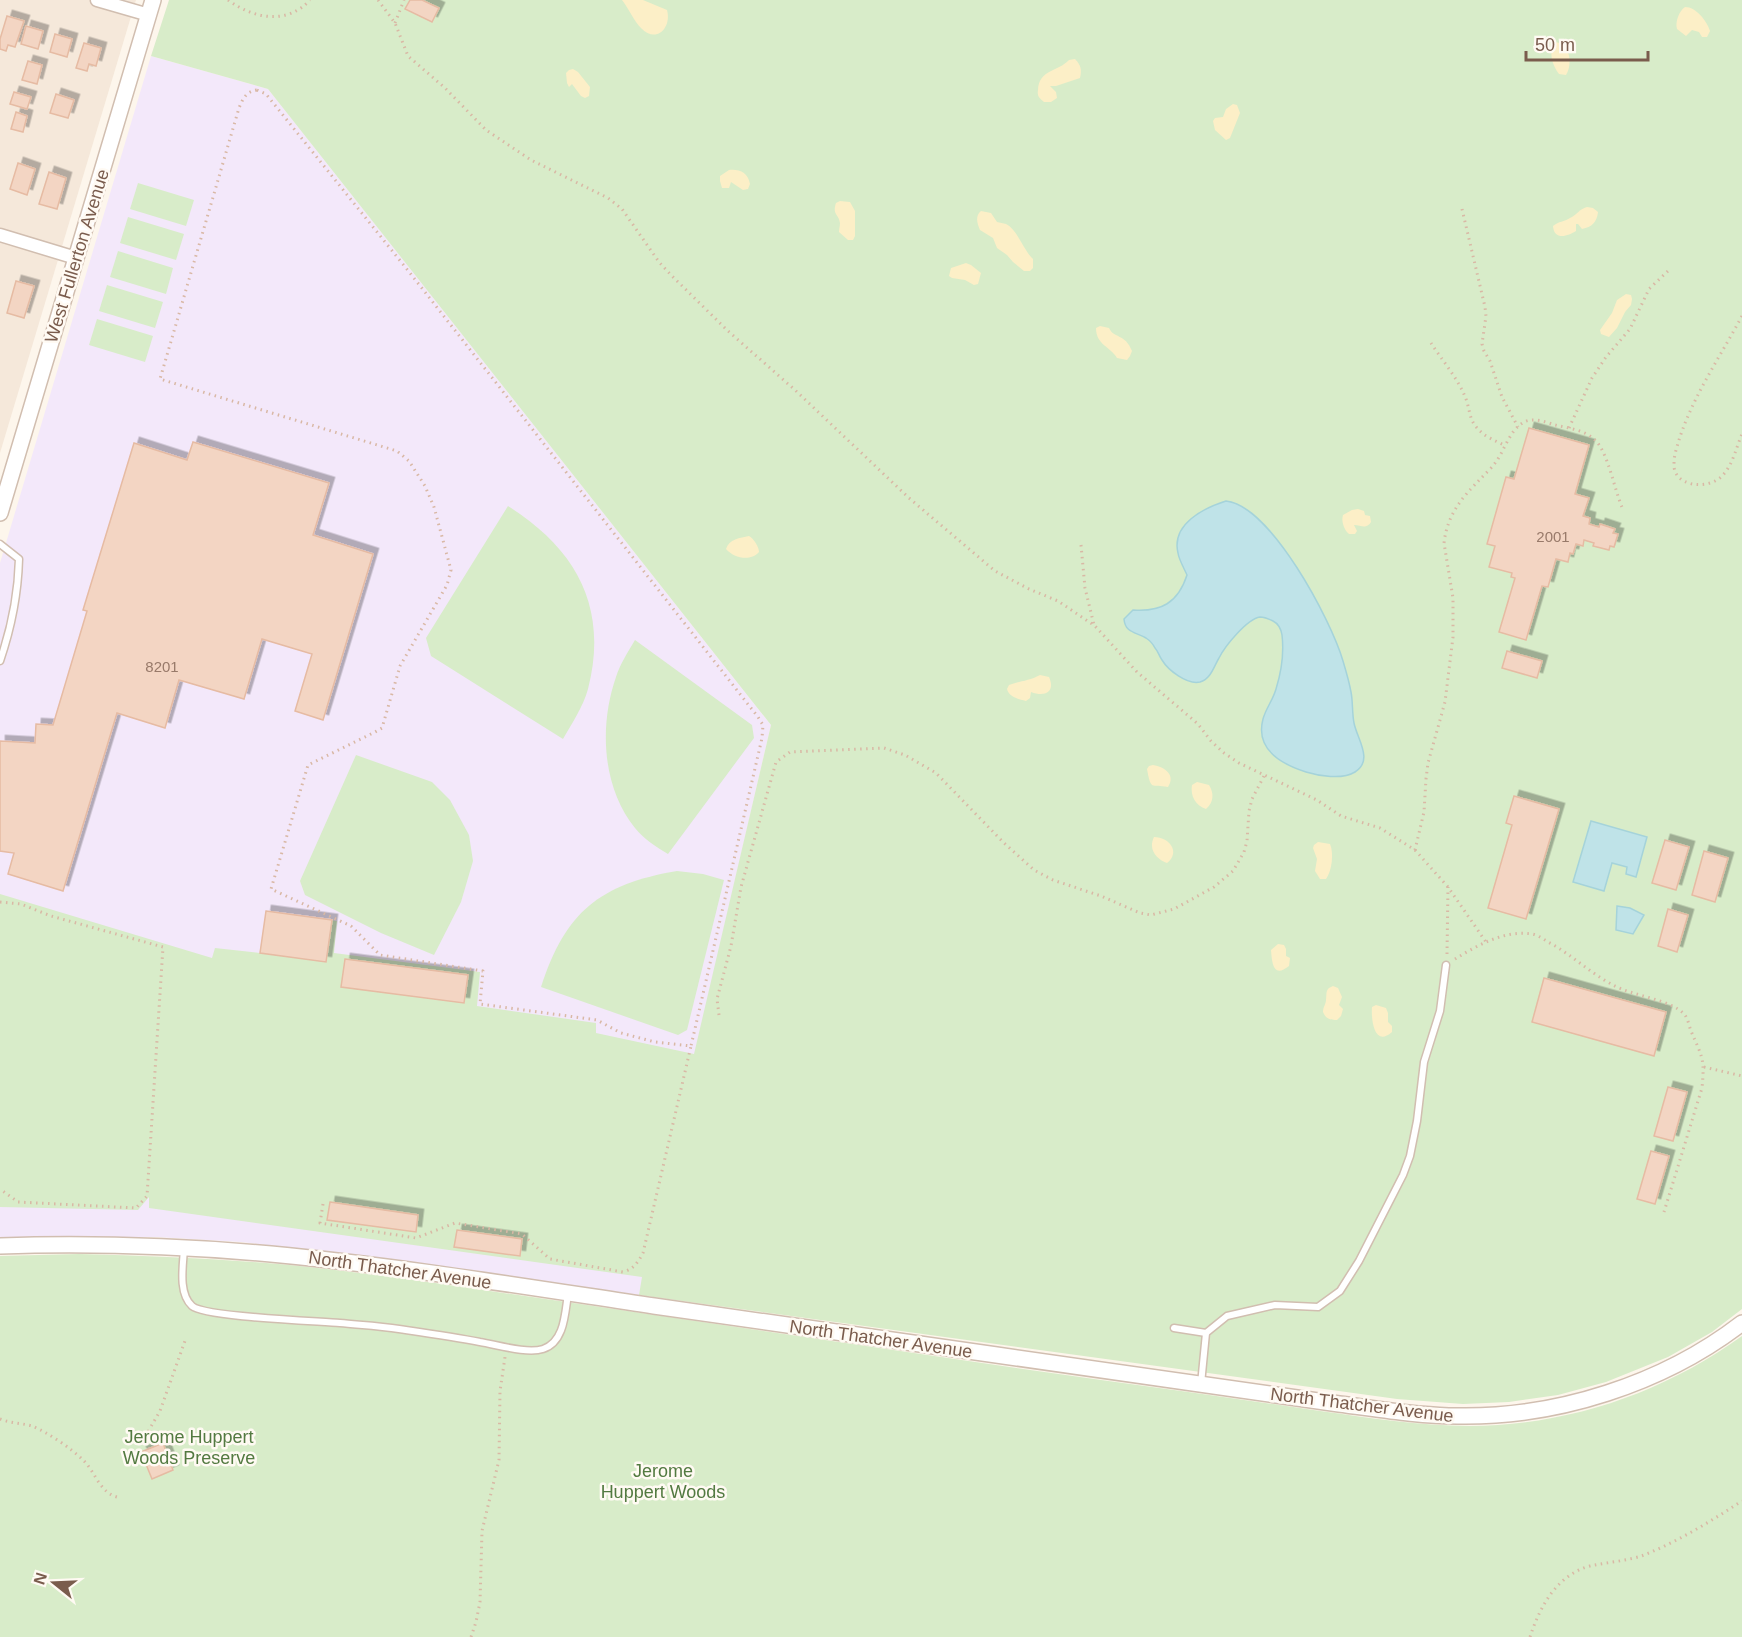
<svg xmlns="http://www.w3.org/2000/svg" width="1742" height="1637" viewBox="0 0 1742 1637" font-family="Helvetica,sans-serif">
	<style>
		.residential { fill: #f5e8da }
		.education { fill: #f3e8fa }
		.green { fill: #d8ecc9 }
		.sand { fill: #fcefc7 }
		.water { fill: #bfe3e8; stroke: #a5d3da; stroke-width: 1.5 }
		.building { fill: #f3d5c3; stroke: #e6bba3; stroke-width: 1.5; filter: url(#shadow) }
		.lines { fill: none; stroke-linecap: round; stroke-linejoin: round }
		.service-casing { stroke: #d1beb0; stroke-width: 9 }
		.minor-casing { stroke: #d1beb0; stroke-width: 15 }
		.tertiary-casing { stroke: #d1beb0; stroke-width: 18 }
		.path { stroke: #d9b8a5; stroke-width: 3; stroke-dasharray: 1.5 4.5; stroke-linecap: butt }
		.service { stroke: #fff; stroke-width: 6 }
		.minor { stroke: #fff; stroke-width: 12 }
		.tertiary { stroke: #fff; stroke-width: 15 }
		.labels { text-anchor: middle; stroke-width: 5; stroke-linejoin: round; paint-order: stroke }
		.number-label { font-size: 15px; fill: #987a6a }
		.street-label { font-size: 18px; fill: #7a5c4d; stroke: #fffaf3 }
		.park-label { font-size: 18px; fill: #537a41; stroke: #fffaf3 }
	</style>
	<defs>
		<filter id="shadow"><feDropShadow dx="5.5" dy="-5.5" stdDeviation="0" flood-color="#0004"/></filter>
	</defs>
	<rect width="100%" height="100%" fill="#fdf6ec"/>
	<polygon class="residential" points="0,0 136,0 0,453"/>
	<polygon class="education" points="151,56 268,89 771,725 639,1295 362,1256 241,1242 156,1237 0,1237 0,563"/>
	<g class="green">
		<polygon points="169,0 1742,0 1742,1309 1712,1332 1668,1357 1606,1382 1558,1395 1509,1402 1463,1404 1397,1399 639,1295 642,1277 149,1208 149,1197 138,1210 0,1207 0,894 212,958 215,948 260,953 266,911 337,921 334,953 480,972 477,1006 596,1023 596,1033 694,1054 771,725 268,89 151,56"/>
		<polygon points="138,183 194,200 186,226 130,209"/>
		<polygon points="128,217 184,234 176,260 120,243"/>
		<polygon points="118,251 173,268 166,294 110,277"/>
		<polygon points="107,285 163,302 155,328 99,311"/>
		<polygon points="97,319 153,336 145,362 89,345"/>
		<path d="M508,506C576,549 609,607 588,689C583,707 572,723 563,739L431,656L426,638Z"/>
		<path d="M635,640L752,725L754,738L668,854C656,847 644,839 635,828C602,787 599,726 616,677C620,664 628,652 635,640Z"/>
		<polygon points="356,755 432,782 450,800 469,835 473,861 461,902 434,955 381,933 305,895 300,881"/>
		<path d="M677,871L703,874L724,880L687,1030L678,1035L541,987C565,912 600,884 677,871Z"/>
		<path d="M79,1254C156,1256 233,1259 309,1267C402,1277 494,1292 587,1305C758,1330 929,1356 1101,1380C1174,1390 1247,1400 1320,1411C1378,1419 1438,1429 1498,1425C1586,1419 1670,1388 1742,1336V1637H0V1256Z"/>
	</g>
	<g class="sand">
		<path d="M622,0H643L667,10C672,28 656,44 641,28C634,21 629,9 622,0Z"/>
		<path d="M1685,7C1696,7 1707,21 1710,31L1707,37H1702L1699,32L1692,30L1686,36L1677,29C1675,22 1679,11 1685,7Z"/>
		<path d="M1555,42C1570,44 1573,63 1566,75L1559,74C1552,65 1548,52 1555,42Z"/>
		<path d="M1075,59C1081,65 1082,70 1080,78L1056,86H1050L1056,92L1057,98L1051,102H1044C1039,98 1037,96 1038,90C1039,69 1058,72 1069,60Z"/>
		<polygon points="573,69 578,72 590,87 589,96 585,98 581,96 572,84 569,87 567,83 566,73 569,70"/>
		<polygon points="1233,104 1237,105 1240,113 1230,138 1226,140 1215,130 1213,121 1215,118 1223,117 1226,109"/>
		<path d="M729,170C740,169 748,173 750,184L748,189L743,190L731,182L729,188H722L720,181V176Z"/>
		<path d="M840,201L850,202L855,211V236L853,240H848L839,232C839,229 840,226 840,223C839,214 832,215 836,203Z"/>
		<path d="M1587,207L1593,208L1598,212C1597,222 1592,227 1582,229L1578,224H1576V231C1568,236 1554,241 1553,226C1559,221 1564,222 1570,218C1577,215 1579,209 1587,207Z"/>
		<path d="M981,211L991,213L997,222C1000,223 1003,223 1006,224C1017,229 1024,251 1033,259V268L1030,271H1024L1013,262L1007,255L997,248L993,238L980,230C977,223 975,216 981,211Z"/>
		<polygon points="966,263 971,265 981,273 978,284 974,285 965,280 952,278 949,276 951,268"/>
		<polygon points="1626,294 1631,295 1632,299 1631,305 1625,312 1617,328 1609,337 1601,334 1600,330 1612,313 1617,300"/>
		<path d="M1100,326L1109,328C1114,339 1125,333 1132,351L1130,356L1127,360L1117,358C1110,346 1096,345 1096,328Z"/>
		<path d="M1358,509L1364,511L1365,515L1370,516L1371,522C1366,530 1361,525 1354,525L1357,531L1355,534H1349C1344,530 1341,521 1343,515L1352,510Z"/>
		<path d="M749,536C754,539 759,547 759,552C750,562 734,558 726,549C729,539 740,538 749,536Z"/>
		<path d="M1040,675L1049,677C1056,693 1044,697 1031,692L1030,698L1026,701C1018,699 1009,697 1007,689L1009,685C1020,681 1029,681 1040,675Z"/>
		<path d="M1153,765C1165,767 1176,775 1168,787C1151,784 1151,791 1147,769L1149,766Z"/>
		<path d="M1197,782L1209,785C1214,793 1214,802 1206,809C1196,806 1190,796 1192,785Z"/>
		<path d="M1154,837C1169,837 1181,852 1167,863C1156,859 1148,849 1154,837Z"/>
		<path d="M1318,842L1330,844C1334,853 1332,871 1326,879H1320L1315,871L1317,859L1313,848L1314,845Z"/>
		<path d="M1278,944L1284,945L1286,949V956L1290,958L1289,966C1273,979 1272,962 1271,950Z"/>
		<path d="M1333,986L1338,988L1342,997L1339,1005L1343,1009L1341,1016L1337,1020C1330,1020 1326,1019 1323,1012C1323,1007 1326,1004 1326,1000C1327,992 1325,989 1333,986Z"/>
		<path d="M1376,1005L1386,1008L1388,1013V1022L1392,1026V1032C1374,1048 1371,1019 1372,1007Z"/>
	</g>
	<g class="water">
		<path d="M1226,501C1271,506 1331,620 1343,661C1346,671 1349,681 1351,692C1353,702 1352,713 1354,723C1357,739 1374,760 1355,772C1342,780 1319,776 1306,772C1281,764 1255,749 1263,719C1266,708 1273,700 1276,689C1281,673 1284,652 1282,635C1281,629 1279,624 1273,621C1269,619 1264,617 1260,617C1247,619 1225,646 1219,658C1214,666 1211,679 1200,682C1187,685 1168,670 1162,660C1159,656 1158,651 1155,648C1153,644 1149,640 1146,638C1136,632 1125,633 1124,619L1133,610C1161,612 1178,603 1187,575C1184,568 1179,560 1178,553C1171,524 1204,508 1226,501Z"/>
		<polygon points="1591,821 1647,837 1636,877 1626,874 1627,867 1612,863 1604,891 1573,882"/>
		<polygon points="1617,906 1630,908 1644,915 1633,934 1616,930"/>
	</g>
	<g class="building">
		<polygon points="410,0 422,0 439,8 432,22 405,9"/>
		<polygon points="7,16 24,21 15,47 8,45 6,51 0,49 0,39"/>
		<polygon points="26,26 43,31 38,49 21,44"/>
		<polygon points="55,34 72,39 67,57 50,52"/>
		<polygon points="84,43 101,48 96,66 89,64 87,71 76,68"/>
		<polygon points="28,61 42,65 37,84 22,80"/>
		<polygon points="14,92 31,97 27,109 10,104"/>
		<polygon points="56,94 74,100 68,118 50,113"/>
		<polygon points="16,112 27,116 23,132 11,129"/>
		<polygon points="18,163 35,169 27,195 10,189"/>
		<polygon points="49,172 66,178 57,209 39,204"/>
		<polygon points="16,281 34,286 24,318 7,313"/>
		<polygon points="1529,428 1589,445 1575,494 1589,498 1583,516 1590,518 1589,524 1599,527 1600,524 1615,529 1613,533 1618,534 1614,547 1610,546 1609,550 1593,546 1594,543 1584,540 1583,546 1576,544 1573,554 1570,553 1568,562 1556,559 1548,587 1542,586 1526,640 1499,632 1515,578 1511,577 1512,573 1489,567 1495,546 1487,544 1506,477 1514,479"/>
		<polygon points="193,442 329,483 313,535 373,554 323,720 295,711 312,654 262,639 244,699 179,680 165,728 117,713 63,891 8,874 14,853 0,851 0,741 35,743 36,724 53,725 87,611 83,610 134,443 187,460"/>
		<polygon points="1507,651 1542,661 1537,678 1502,668"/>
		<polygon points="1514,796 1559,809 1526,919 1488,908 1512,825 1506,823"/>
		<polygon points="1665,840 1689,847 1676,890 1652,883"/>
		<polygon points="1704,851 1728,858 1715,902 1692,895"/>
		<polygon points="1668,909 1688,915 1677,952 1658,946"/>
		<polygon points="266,911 332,920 326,962 260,953"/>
		<polygon points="345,959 468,975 464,1003 341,987"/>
		<polygon points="1544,978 1666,1012 1654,1056 1532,1022"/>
		<polygon points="1668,1087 1687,1092 1673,1141 1654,1136"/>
		<polygon points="1651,1151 1669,1156 1655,1204 1637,1199"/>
		<polygon points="330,1202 418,1215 416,1232 327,1220"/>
		<polygon points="457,1230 522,1239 520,1256 454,1247"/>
		<polygon points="163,1443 173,1470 152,1479 141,1452"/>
	</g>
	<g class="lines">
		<g class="service-casing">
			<g id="service">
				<path d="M0,544L19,559C18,596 12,626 0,661"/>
				<path d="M184,1249C183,1266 178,1293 192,1306C204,1317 316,1321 340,1323C360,1325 380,1326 399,1329C426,1333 454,1337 480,1342C498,1345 527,1354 543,1349C565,1342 565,1312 568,1294"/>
				<polyline points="1174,1328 1206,1333"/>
				<polyline points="1201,1384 1206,1333 1227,1316 1275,1305 1318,1307 1340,1291 1359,1261 1403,1175 1410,1156 1417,1121 1424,1062 1440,1011 1446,965"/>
			</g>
		</g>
		<g class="minor-casing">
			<g id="minor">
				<polyline points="97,0 149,15"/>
				<polyline points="0,235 76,258"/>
			</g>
		</g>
		<g class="tertiary-casing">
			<g id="tertiary">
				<polyline points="0,513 153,0"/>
				<path d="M0,1246C90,1243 181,1246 271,1254C399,1266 527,1287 654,1306C882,1339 1111,1371 1339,1404C1378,1409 1418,1416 1457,1416C1556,1418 1663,1384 1742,1323"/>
			</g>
		</g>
		<g class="path">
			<path d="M228,0C254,19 287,25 310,0"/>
			<path d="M378,0L395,23L408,56L445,88L486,130L531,160L608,198L622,209L659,262L671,275L728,331L795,390L909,498L995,571L1029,589L1058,601L1095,626L1137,672L1198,724L1211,741L1224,753L1239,763L1317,800L1341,816L1380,828L1415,850L1424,812L1426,779L1428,763L1445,702L1453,637V598L1444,543C1448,508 1469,491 1492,467C1504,454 1508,431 1524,422C1533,417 1546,422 1555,425C1568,428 1584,430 1594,439C1608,451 1614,489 1622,507"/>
			<polyline points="395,23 404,0"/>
			<path d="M257,90L266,94L410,273L758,717L763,725L762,738L691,1046L655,1042L621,1033L597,1020L480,1004L483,971L380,955L351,926L271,889L308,765L375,732L382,728L400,666L447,585L451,570L434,507L425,486L409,461L397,451L160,379L239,108C243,98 247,91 257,90Z"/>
			<polyline points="1462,209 1485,307 1486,316 1482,344 1484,351 1490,361 1502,397 1518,427"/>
			<path d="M1742,316C1720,357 1693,396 1679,440C1677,447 1674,455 1674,463C1672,487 1709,491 1723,475C1733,464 1736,448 1742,434"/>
			<path d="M1431,343C1442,360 1459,380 1466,399C1470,410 1469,420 1478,429C1485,437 1496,441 1506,446"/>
			<polyline points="1569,428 1592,378 1606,357 1630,329 1649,289 1669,270"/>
			<polyline points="1081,545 1085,588 1094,625"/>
			<polyline points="1415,850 1448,887 1486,942"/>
			<polyline points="0,902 21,904 51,916 163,947 147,1196 136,1208 18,1202 0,1189"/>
			<polyline points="1447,954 1448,887"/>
			<path d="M1455,959C1478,945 1504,930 1532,934C1538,935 1543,939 1548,942C1571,954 1590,973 1613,985C1632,996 1670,999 1684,1014C1688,1018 1689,1026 1691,1031C1702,1057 1705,1058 1702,1088L1664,1212"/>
			<polyline points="719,1015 717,999 731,946 741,887 776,762 790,752 884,748 905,755 936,773 1003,842 1034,870 1053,880 1101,896 1140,913 1151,915 1174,909 1214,887 1233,871 1244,852 1247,841 1249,811 1252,799 1264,776"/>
			<polyline points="1704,1067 1742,1076"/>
			<path d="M323,1204L320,1223L416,1238L455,1223L522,1234L550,1259L623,1272C634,1269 638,1262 643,1253L691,1046"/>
			<path d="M0,1419C10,1423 21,1423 32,1426C47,1432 71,1448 83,1460C95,1471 99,1492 117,1497"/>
			<polyline points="149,1449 147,1443 149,1430 160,1411 186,1338"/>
			<polyline points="471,1637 476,1622 480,1602 482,1531 499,1460 500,1391 505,1357"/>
			<path d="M1530,1637C1540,1606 1557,1575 1590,1566C1608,1562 1628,1561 1644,1555C1679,1541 1711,1521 1742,1501"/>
		</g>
		<use href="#service" class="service"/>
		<use href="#minor" class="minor"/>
		<use href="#tertiary" class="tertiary"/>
	</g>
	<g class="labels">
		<g class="number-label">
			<text x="1553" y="542">2001</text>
			<text x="162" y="672">8201</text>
		</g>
		<g class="street-label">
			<text transform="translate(77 256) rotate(-73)" y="6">West Fullerton Avenue</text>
			<text transform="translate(400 1270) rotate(8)" y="6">North Thatcher Avenue</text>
			<text transform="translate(881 1339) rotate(8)" y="6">North Thatcher Avenue</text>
			<text transform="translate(1362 1405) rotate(7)" y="6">North Thatcher Avenue</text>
		</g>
		<g class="park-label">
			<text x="189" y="1443">Jerome Huppert<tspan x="189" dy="21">Woods Preserve</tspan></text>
			<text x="663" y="1477">Jerome<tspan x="663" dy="21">Huppert Woods</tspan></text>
		</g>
	</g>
	<g transform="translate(54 1583) rotate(288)" stroke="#fffaf3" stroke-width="4.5" paint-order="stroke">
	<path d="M0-4.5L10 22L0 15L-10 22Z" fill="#7a5c4d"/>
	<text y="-9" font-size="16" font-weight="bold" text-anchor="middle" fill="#7a5c4d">N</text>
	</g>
	<path d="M1526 51v9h122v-9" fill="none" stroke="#7a5c4d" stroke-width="3"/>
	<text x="1535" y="51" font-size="18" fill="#7a5c4d" stroke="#fffaf3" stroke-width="4.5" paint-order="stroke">50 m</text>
</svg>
